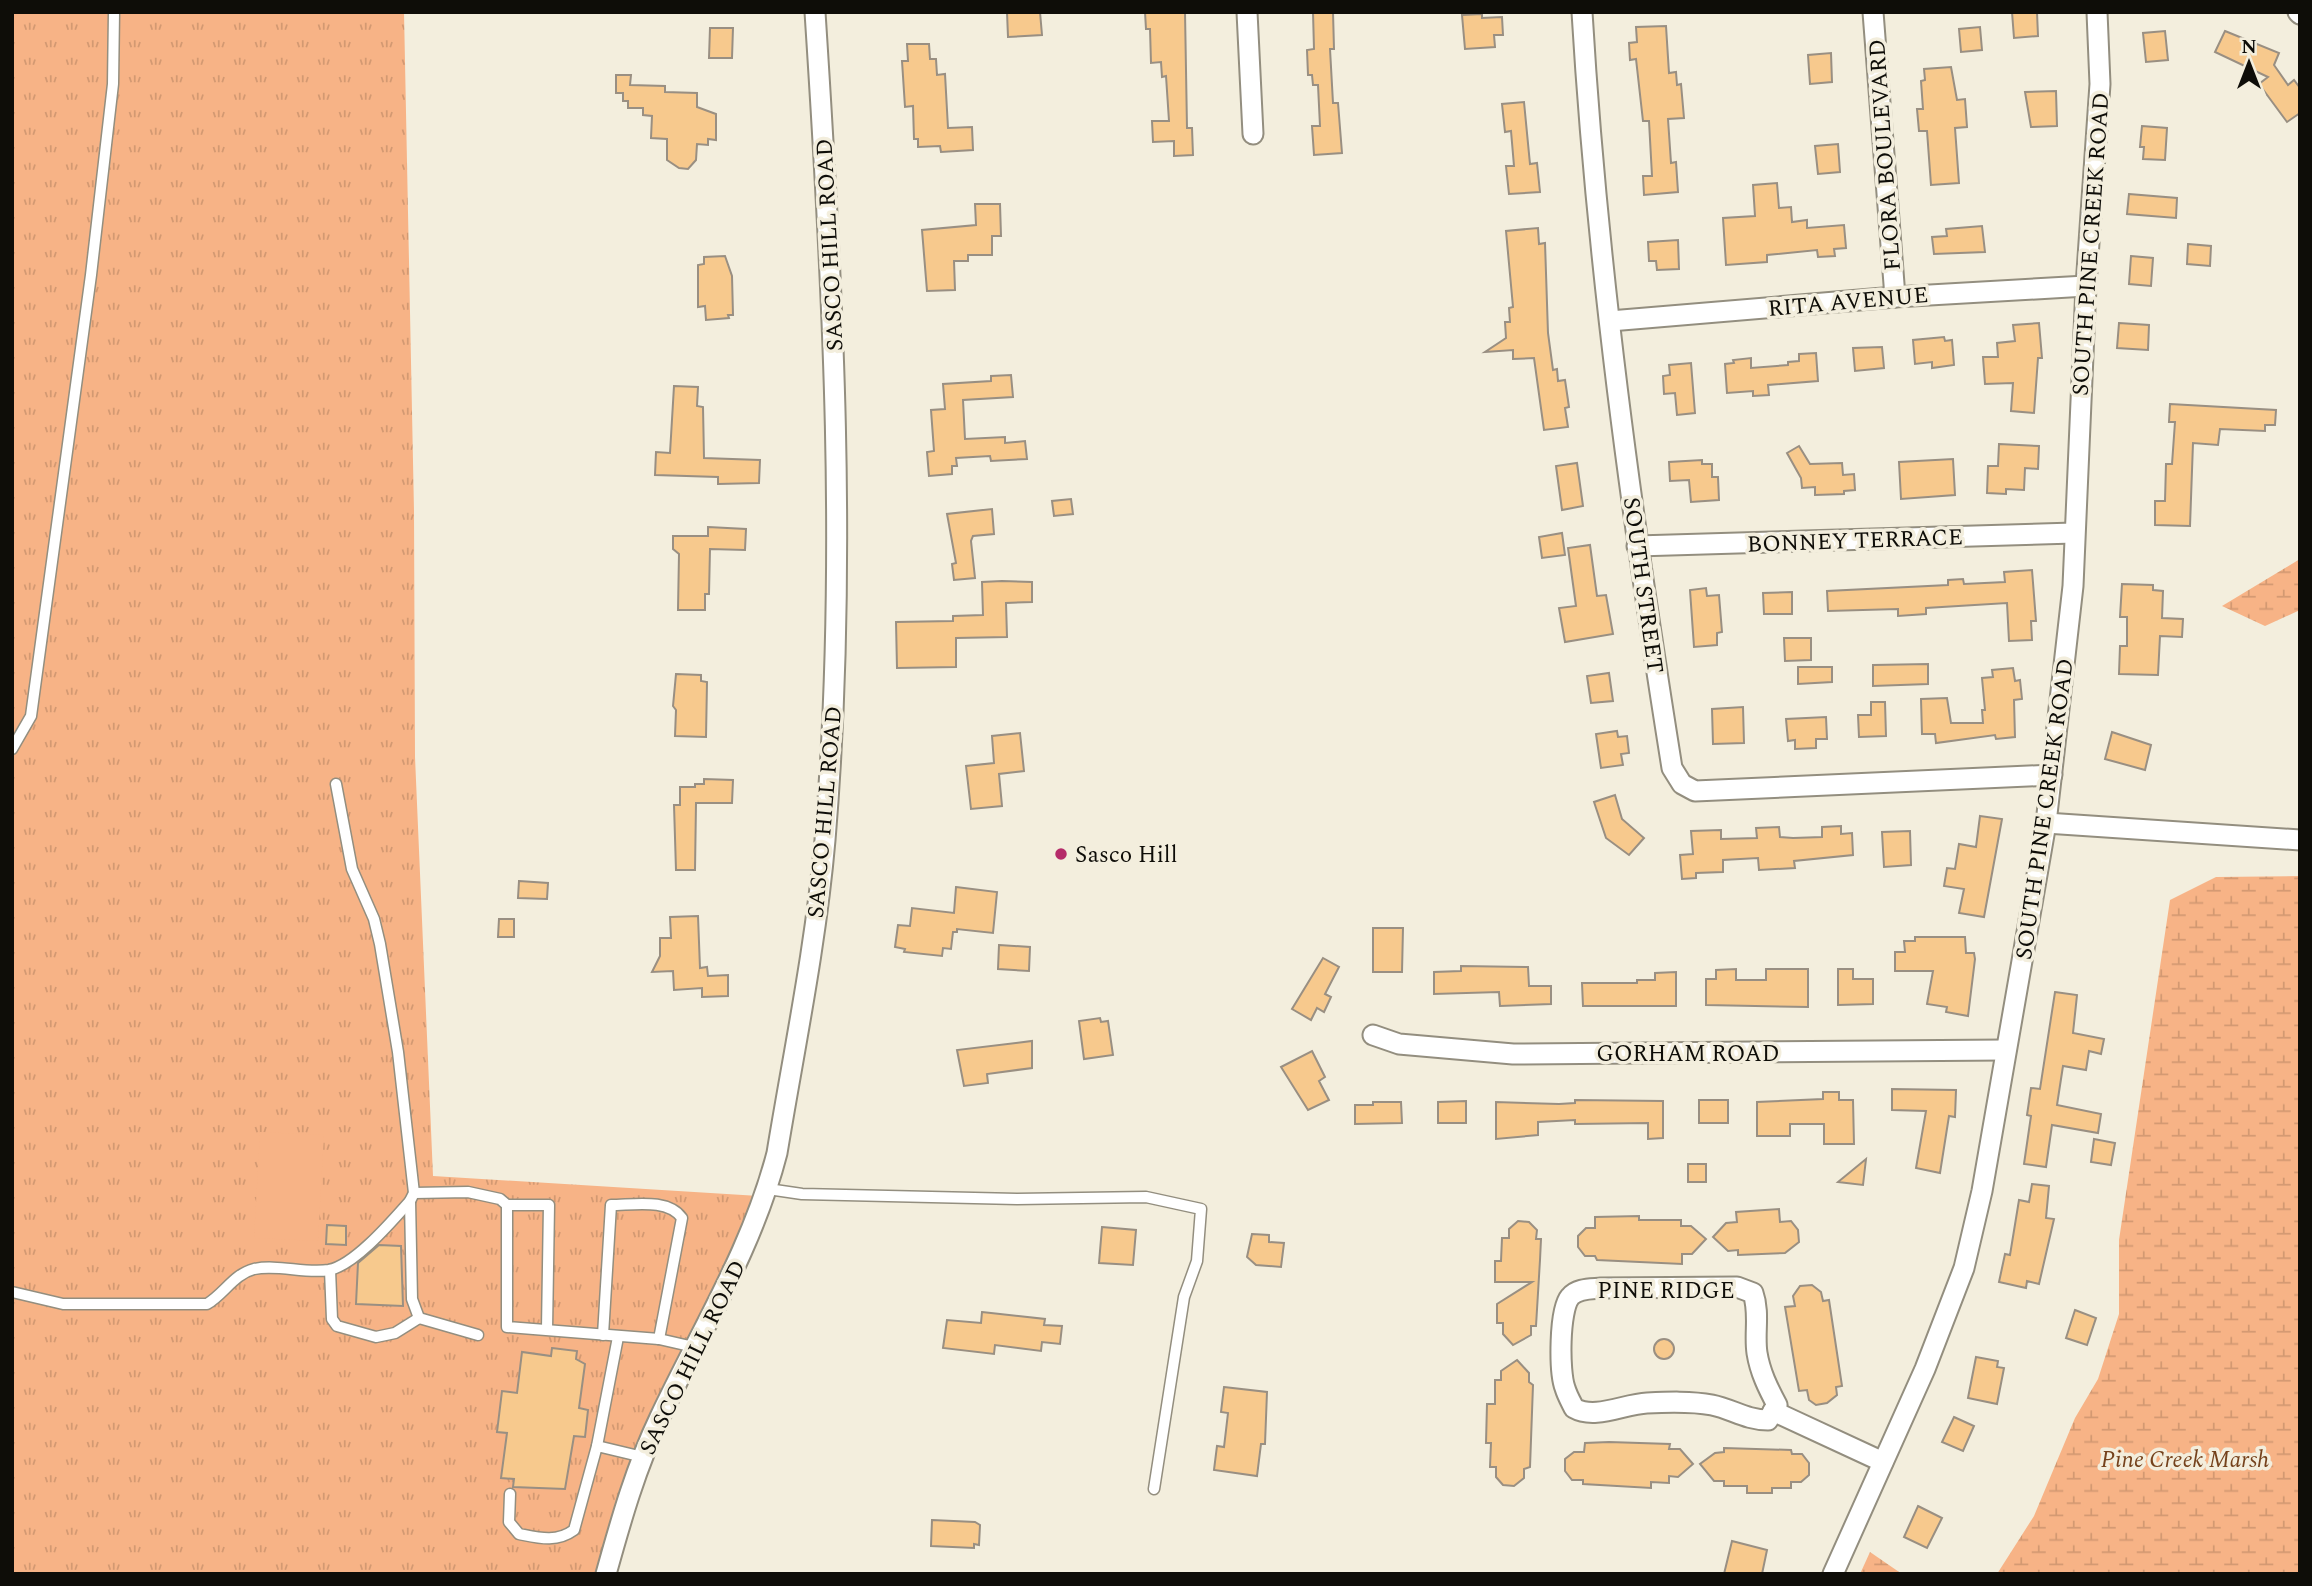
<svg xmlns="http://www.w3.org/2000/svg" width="2312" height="1586" viewBox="0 0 2312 1586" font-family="Spectral,serif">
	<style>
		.grass { fill: url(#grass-tufts) }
		.wetland { fill: url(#wetland-marsh) }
		.park { fill: #f7b386 }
		.building { fill: #f7c98d; stroke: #998f82; stroke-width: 2 }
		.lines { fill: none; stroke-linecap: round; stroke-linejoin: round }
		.lane-casing { stroke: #938e7f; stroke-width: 13 }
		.street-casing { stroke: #938e7f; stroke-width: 23 }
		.lane { stroke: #fff; stroke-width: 10 }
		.street { stroke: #fff; stroke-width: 19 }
		.poi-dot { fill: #b52b69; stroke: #f3eedd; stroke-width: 2.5 }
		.labels { text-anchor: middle; stroke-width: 7; stroke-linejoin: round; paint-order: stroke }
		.street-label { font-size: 23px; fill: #0e0d08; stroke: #f3eedd }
		.poi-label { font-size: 23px; fill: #0e0d08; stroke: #f3eedd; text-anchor: start }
		.park-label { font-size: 23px; font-style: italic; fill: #75421c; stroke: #f3eedd }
	</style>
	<defs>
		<pattern id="grass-tufts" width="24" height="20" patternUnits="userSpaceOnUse" patternTransform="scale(1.75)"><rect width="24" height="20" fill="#f7b386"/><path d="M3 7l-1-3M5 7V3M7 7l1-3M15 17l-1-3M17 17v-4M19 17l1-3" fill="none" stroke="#d39972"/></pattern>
		<pattern id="wetland-marsh" width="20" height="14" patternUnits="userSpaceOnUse" patternTransform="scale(1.75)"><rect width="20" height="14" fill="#f7b386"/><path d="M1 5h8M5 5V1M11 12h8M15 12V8" fill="none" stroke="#d39972"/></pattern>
	</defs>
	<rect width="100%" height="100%" fill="#f3eedd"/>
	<polygon class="grass" points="12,12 404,12 414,511 415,757 433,1176 759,1196 742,1241 706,1302 648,1419 638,1459 598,1574 12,1574"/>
	<g class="wetland">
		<polygon points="2300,559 2300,610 2265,626 2222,606"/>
		<polygon points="2300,876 2300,1574 1997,1574 2034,1516 2075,1418 2098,1379 2119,1314 2119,1240 2170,900 2216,877"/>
		<polygon points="1870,1552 1902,1574 1860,1574"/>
	</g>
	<polygon class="park" points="260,1132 324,1135 318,1241 254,1238"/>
	<g class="building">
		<polygon points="1007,12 1040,12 1042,35 1008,37"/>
		<polygon points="1145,12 1185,12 1187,128 1192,128 1193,155 1174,156 1174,141 1153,142 1152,121 1169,121 1166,76 1162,77 1161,62 1151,63 1150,29 1146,29"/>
		<polygon points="1313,12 1333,12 1334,49 1330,49 1333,103 1338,103 1342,153 1314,155 1312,126 1320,126 1318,85 1313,85 1312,75 1308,75 1307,50 1314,49"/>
		<polygon points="2012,12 2037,12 2038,36 2014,38"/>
		<polygon points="1482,14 1482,18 1502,17 1503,35 1494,35 1495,47 1465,49 1462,15"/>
		<polygon points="1666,26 1669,73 1676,72 1677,85 1681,84 1684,118 1668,119 1671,163 1676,162 1678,192 1644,195 1643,176 1652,176 1649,121 1643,121 1636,59 1630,60 1629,43 1637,42 1636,27"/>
		<polygon points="1980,27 1982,50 1961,52 1959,29"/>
		<polygon points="710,28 733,28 732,58 709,58"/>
		<polygon points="2165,31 2168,60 2146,62 2143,33"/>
		<polygon points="2225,31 2279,53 2274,65 2288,85 2294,80 2300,88 2300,113 2287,122 2259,84 2268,77 2215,52"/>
		<polygon points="907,44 929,44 930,59 936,59 937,75 945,74 948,128 972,127 973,150 941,152 940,146 918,147 918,139 914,139 913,106 905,107 902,61 908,61"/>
		<polygon points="1831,53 1832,82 1810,84 1808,55"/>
		<polygon points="1951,67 1957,100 1965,99 1967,127 1955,128 1959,183 1931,185 1927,131 1919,131 1917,109 1923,109 1921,81 1925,80 1924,69"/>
		<polygon points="616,75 631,75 630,85 665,86 665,92 697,93 697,107 716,114 716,140 708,139 708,145 697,144 696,160 688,169 679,168 667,160 667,139 651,138 652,116 643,115 643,108 628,108 628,101 623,101 623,93 616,93"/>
		<polygon points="2056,91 2057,126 2031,127 2025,92"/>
		<polygon points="1524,102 1530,164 1537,163 1540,192 1509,194 1506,166 1514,166 1511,131 1505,132 1502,104"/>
		<polygon points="2142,126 2167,128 2165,160 2143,159 2144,147 2140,147"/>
		<polygon points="1838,144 1840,172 1818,174 1815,146"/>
		<polygon points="1777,183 1779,208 1791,207 1792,222 1807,220 1807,228 1844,225 1846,248 1834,249 1835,256 1818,257 1817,250 1767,255 1767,262 1726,265 1723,218 1755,216 1753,185"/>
		<polygon points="2129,194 2177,198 2176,218 2127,214"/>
		<polygon points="975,204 1000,204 1001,236 992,236 992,255 968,255 968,261 954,261 955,290 927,291 922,230 976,225"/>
		<polygon points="1982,226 1985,252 1934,254 1932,237 1947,236 1946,229"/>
		<polygon points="1538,228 1539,244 1545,243 1548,333 1553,370 1557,369 1558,381 1565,380 1569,407 1565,408 1568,427 1544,430 1534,358 1513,359 1513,350 1485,352 1506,338 1505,322 1510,322 1509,308 1513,307 1506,231"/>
		<polygon points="1678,240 1679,269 1657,270 1656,261 1649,261 1648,242"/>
		<polygon points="2188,244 2211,246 2210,266 2187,264"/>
		<polygon points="725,256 732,276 733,315 728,315 729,318 706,320 705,306 698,307 698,265 704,264 704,257"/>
		<polygon points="2131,256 2153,258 2151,286 2129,284"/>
		<polygon points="2039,323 2042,358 2038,358 2034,413 2011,411 2013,383 1985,384 1983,357 1998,357 1997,343 2015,341 2013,325"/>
		<polygon points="2119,323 2149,325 2148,350 2117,348"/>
		<polygon points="1944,337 1945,341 1952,340 1954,365 1932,368 1932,362 1915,364 1913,340"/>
		<polygon points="1882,347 1884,368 1855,371 1853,348"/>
		<polygon points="1816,353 1818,381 1768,385 1769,395 1753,396 1753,391 1727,393 1725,364 1734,363 1733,360 1751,358 1751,368 1788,365 1788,362 1799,361 1799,354"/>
		<polygon points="1691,363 1695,413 1677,415 1675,393 1664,394 1663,376 1670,375 1669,365"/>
		<polygon points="1011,375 1013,397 963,400 965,439 1005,437 1005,443 1025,441 1027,459 991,461 990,456 956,458 957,466 952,466 952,474 929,476 927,452 934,451 931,410 945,409 943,384 991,381 991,376"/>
		<polygon points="674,386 698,387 697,406 703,407 704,458 760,460 759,483 718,484 718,477 655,475 656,452 670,453"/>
		<polygon points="2170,404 2276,410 2275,425 2265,425 2265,431 2220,429 2218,445 2193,443 2190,526 2155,525 2155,501 2165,501 2166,464 2172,464 2175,422 2169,422"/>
		<polygon points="1999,444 2039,446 2038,469 2025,468 2024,490 2006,489 2006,494 1987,493 1988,466 1998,466"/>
		<polygon points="1799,446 1810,464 1842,463 1843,475 1854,474 1855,490 1844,491 1844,494 1815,495 1815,487 1802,488 1801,478 1787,453"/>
		<polygon points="1953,459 1955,495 1901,499 1899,462"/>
		<polygon points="1702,460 1702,464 1712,464 1712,477 1718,477 1719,500 1691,502 1689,480 1670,481 1669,462"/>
		<polygon points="1577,463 1583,506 1562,510 1556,466"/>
		<polygon points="1071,499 1073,514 1054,516 1052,501"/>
		<polygon points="992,509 994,534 973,536 971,541 975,578 954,580 952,564 956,563 947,514"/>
		<polygon points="708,527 746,529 745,550 710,549 709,594 705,594 705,610 678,610 679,554 673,549 673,536 708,536"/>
		<polygon points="1562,533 1565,555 1542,558 1539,537"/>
		<polygon points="1590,545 1597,596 1606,595 1613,634 1565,642 1559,608 1576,606 1568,548"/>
		<polygon points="2032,570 2036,621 2031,621 2032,640 2009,641 2007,603 1926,608 1926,614 1898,616 1898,609 1828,611 1827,591 1948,585 1948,580 1963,579 1964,584 2005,582 2004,572"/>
		<polygon points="1002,581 1032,582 1032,602 1006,603 1007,637 956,638 956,667 897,668 896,622 953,621 953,616 983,615 982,582"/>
		<polygon points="2122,584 2153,585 2153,590 2163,591 2162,618 2183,619 2182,637 2160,636 2158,675 2119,674 2120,646 2127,646 2127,617 2120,617"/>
		<polygon points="1706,588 1707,596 1719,595 1722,632 1717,633 1717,645 1694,647 1690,590"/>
		<polygon points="1792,592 1792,614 1764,614 1763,593"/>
		<polygon points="1784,638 1811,638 1811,660 1785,661"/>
		<polygon points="1928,664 1928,684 1873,686 1873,665"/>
		<polygon points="1798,667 1832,667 1832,682 1798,684"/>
		<polygon points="2013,668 2015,681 2020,680 2022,699 2014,700 2015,737 1996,739 1995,735 1936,743 1935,734 1922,734 1921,699 1947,698 1951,723 1983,723 1982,710 1985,710 1982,678 1993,677 1992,670"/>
		<polygon points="1609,673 1613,701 1591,703 1587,676"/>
		<polygon points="676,674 701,675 701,681 707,682 706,737 675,736 676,710 673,706"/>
		<polygon points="1871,702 1885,702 1886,736 1859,737 1858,715 1871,715"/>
		<polygon points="1743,707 1744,743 1713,744 1712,709"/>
		<polygon points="1826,717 1827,739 1816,739 1816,748 1795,749 1795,740 1788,741 1786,719"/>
		<polygon points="1617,731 1618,737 1627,736 1629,753 1621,754 1623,765 1601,768 1596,734"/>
		<polygon points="2112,732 2151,745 2145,770 2105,759"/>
		<polygon points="1020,733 1024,771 999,774 1002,806 971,809 966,766 994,763 992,736"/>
		<polygon points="704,779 733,780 732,803 696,803 695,870 676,870 674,805 680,805 680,787 695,787 695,784 704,784"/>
		<polygon points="1615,795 1622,819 1644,838 1629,855 1606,838 1594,802"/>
		<polygon points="1980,816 2002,819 1984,917 1959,913 1964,889 1944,886 1947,868 1955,869 1959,844 1976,847"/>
		<polygon points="1841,826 1841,834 1852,833 1853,855 1794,861 1795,868 1759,870 1758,858 1723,860 1723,872 1696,873 1696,878 1682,879 1680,855 1693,854 1691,831 1721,830 1721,839 1757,838 1756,828 1779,827 1780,837 1793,838 1822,837 1822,827"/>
		<polygon points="1910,831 1911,865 1884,867 1882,832"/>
		<polygon points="519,881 548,883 547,899 518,898"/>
		<polygon points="956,887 997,892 993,933 957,929 957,932 953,932 951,949 943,948 942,956 904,952 905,949 895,947 898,925 910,926 912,908 954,913"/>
		<polygon points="698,916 700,968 707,967 708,976 728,975 728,996 702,997 702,988 674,990 673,971 652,972 660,956 660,938 671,938 670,917"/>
		<polygon points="499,919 514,919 514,937 498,937"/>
		<polygon points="1373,928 1403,928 1402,972 1373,972"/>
		<polygon points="1915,937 1965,937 1966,953 1974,953 1975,959 1968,1016 1946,1012 1947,1007 1927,1004 1933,971 1895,971 1895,952 1905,952 1904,941 1915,941"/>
		<polygon points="999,945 1030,947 1029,971 998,969"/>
		<polygon points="1323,958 1339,967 1325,994 1331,997 1324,1012 1317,1008 1311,1020 1292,1009"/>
		<polygon points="1461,966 1528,967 1529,986 1551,986 1551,1004 1500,1006 1499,992 1434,994 1434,972 1461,971"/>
		<polygon points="1736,969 1736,980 1766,980 1766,969 1808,969 1808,1007 1706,1005 1706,979 1716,979 1716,970"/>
		<polygon points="1838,969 1853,969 1853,979 1873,979 1873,1004 1838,1005"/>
		<polygon points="1676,972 1676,1006 1583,1006 1582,983 1637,983 1637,980 1655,980 1655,973"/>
		<polygon points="2055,992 2077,995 2073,1033 2104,1039 2101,1054 2089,1051 2086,1070 2063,1066 2057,1105 2101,1114 2098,1133 2052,1125 2046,1167 2024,1164 2031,1116 2027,1115 2031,1088 2040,1089"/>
		<polygon points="1100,1018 1101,1022 1108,1021 1113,1055 1084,1059 1079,1021"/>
		<polygon points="1032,1041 1032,1068 987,1074 988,1083 964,1086 957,1050"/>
		<polygon points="1312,1051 1325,1077 1319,1081 1329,1100 1308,1110 1281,1067"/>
		<polygon points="1892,1089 1956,1090 1955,1117 1949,1116 1940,1173 1916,1168 1926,1111 1892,1110"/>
		<polygon points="1823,1092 1839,1092 1839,1100 1853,1100 1854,1144 1824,1144 1824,1124 1790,1124 1790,1136 1757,1136 1757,1102 1823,1099"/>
		<polygon points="1575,1100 1663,1101 1663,1138 1648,1139 1648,1123 1575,1124 1575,1120 1538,1122 1538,1135 1496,1139 1496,1102 1559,1104 1575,1103"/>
		<rect x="1699" y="1100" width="29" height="23"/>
		<polygon points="1466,1101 1466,1123 1438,1123 1438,1102"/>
		<polygon points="1373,1102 1401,1102 1402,1123 1355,1124 1355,1105 1373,1105"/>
		<polygon points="2094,1139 2115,1143 2111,1165 2091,1162"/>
		<polygon points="1866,1159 1863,1185 1838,1182"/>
		<rect x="1688" y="1164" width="18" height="18"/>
		<polygon points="2032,1184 2049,1186 2046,1218 2054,1219 2039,1284 2027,1281 2026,1288 1999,1282 2005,1254 2010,1255 2019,1200 2029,1202"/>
		<polygon points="1779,1209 1780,1222 1791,1221 1798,1230 1799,1242 1785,1253 1738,1255 1738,1250 1728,1251 1713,1237 1726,1223 1737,1222 1736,1212"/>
		<polygon points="1639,1216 1639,1220 1681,1220 1681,1226 1691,1226 1706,1239 1692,1254 1682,1254 1682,1264 1597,1260 1595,1256 1585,1256 1578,1247 1578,1236 1586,1228 1595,1228 1595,1217"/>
		<polygon points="1518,1221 1529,1222 1537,1230 1536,1239 1541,1239 1540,1260 1536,1326 1531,1326 1531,1335 1513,1345 1503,1334 1503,1323 1497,1323 1497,1304 1532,1282 1495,1282 1495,1261 1501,1261 1502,1238 1509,1238 1509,1229"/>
		<polygon points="327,1225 346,1226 346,1245 326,1244"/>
		<polygon points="1102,1227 1136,1230 1133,1265 1099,1263"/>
		<polygon points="1252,1234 1269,1235 1269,1242 1284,1243 1281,1267 1256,1265 1247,1257"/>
		<polygon points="379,1245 401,1246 403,1306 356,1304 358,1263"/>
		<polygon points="1812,1285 1821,1292 1823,1301 1829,1300 1842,1386 1836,1387 1837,1395 1827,1403 1816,1405 1809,1400 1807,1390 1799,1391 1785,1307 1795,1306 1793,1296 1800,1286"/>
		<polygon points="2075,1310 2096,1318 2087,1345 2066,1338"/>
		<polygon points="982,1312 1045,1319 1044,1325 1062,1326 1060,1344 1042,1342 1041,1351 995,1345 994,1354 943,1348 947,1320 981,1323"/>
		<circle cx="1664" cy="1349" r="10"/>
		<polygon points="552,1348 577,1351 576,1359 585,1364 579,1408 588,1410 585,1437 574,1436 565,1489 513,1487 514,1479 501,1478 507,1433 497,1432 502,1391 517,1393 522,1352 551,1356"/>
		<polygon points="1976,1357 1998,1361 1997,1367 2004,1368 1997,1404 1968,1398"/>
		<polygon points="1517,1360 1529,1373 1529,1382 1533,1385 1530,1467 1524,1469 1524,1478 1514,1486 1503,1485 1496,1477 1496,1467 1490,1467 1491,1443 1486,1443 1487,1404 1495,1404 1495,1380 1501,1380 1501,1371"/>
		<polygon points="1224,1387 1267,1392 1265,1444 1261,1444 1257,1476 1214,1470 1217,1446 1224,1447 1228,1413 1221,1412"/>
		<polygon points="1954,1417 1974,1426 1963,1451 1942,1442"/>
		<polygon points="1609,1442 1670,1444 1669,1449 1680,1449 1693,1464 1678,1477 1669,1476 1669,1483 1651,1482 1651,1488 1583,1484 1583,1480 1572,1480 1565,1471 1565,1459 1574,1452 1584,1452 1585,1443"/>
		<polygon points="1724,1448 1791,1450 1792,1454 1802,1454 1809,1463 1809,1475 1801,1482 1791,1482 1791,1488 1772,1488 1772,1493 1747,1493 1747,1486 1724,1486 1724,1481 1714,1481 1700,1464 1715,1453 1724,1452"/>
		<polygon points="1918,1506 1942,1518 1927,1548 1904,1537"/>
		<polygon points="932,1520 975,1522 980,1525 979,1545 974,1544 974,1548 931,1546"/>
		<polygon points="1732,1541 1767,1550 1762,1574 1724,1574"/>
	</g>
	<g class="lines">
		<g class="lane-casing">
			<g id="lane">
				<polyline points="12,749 31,716 91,275 113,84 114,12"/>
				<polyline points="768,1189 802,1194 1017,1199 1146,1197 1201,1209 1197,1261 1184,1297 1154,1489"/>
				<polyline points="414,1193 468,1192 500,1199 507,1205 549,1205 547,1329"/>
				<polyline points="410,1201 412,1299 419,1318"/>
				<polyline points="507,1205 507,1327 659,1339 694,1347"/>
				<polyline points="330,1270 332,1319 337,1326 376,1337 395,1333 419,1318"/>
				<path d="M12,1292L63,1304H207C224,1294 234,1274 254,1269C278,1264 305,1274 329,1270C355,1265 393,1220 410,1201L414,1193L398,1052L380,944L374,919L352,869L336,784"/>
				<polyline points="419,1318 478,1335"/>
				<path d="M603,1335L611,1205C633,1205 668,1198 682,1218L659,1339"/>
				<polyline points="597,1446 618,1337"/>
				<path d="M510,1494L509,1522L519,1534C539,1538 556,1543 574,1530L597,1446L643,1457"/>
			</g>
		</g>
		<g class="street-casing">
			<g id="street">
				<polyline points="1247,12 1253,134"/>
				<path d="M1582,12C1597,266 1632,518 1672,768L1682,784L1695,791L2052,775"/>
				<polyline points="1873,12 1895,297"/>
				<polyline points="2298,12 2300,14"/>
				<polyline points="1610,321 1895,297 2086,286"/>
				<polyline points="1637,546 2074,533"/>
				<polyline points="2046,823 2300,840"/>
				<polyline points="1373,1035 1399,1044 1513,1054 2005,1050"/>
				<path d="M1737,1287L1753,1293C1760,1313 1754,1333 1757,1353C1760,1372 1768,1388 1777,1405L1768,1420C1746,1420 1732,1409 1712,1405C1691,1401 1668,1402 1647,1403C1624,1404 1595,1420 1574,1408C1571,1402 1567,1395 1565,1388C1559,1372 1559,1310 1570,1297C1577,1288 1591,1289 1601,1288Z"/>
				<polyline points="1773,1411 1883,1462"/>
				<path d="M606,1574C621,1520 636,1467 660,1417C701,1330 753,1247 777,1153C794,1050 816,945 825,840C848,564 833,288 815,12"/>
				<polyline points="1833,1574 1925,1369 1964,1268 1982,1191 2046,823 2073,586 2086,286 2100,84 2097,12"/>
			</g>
		</g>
		<use href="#lane" class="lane"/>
		<use href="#street" class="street"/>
	</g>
	<circle class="poi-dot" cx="1061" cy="854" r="7"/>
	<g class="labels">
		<g class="street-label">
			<text transform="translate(1884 155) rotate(-94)" y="8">FLORA BOULEVARD</text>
			<text transform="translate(2090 244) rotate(-86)" y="8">SOUTH PINE CREEK ROAD</text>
			<text transform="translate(829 245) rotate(-93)" y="8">SASCO HILL ROAD</text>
			<text transform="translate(1848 301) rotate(-5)" y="8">RITA AVENUE</text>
			<text transform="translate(1855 540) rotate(-2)" y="8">BONNEY TERRACE</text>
			<text transform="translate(1644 585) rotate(82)" y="8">SOUTH STREET</text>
			<text transform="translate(2044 809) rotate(-82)" y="8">SOUTH PINE CREEK ROAD</text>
			<text transform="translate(824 812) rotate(-85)" y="8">SASCO HILL ROAD</text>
			<text x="1688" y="1061">GORHAM ROAD</text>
			<text x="1666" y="1298">PINE RIDGE</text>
			<text transform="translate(692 1357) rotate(-64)" y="8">SASCO HILL ROAD</text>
		</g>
		<g class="poi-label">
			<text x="1075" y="862">Sasco Hill</text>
		</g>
		<g class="park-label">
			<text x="2185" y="1467">Pine Creek Marsh</text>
		</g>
	</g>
	<rect width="2312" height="1586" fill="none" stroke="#0e0d08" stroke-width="28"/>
	<g transform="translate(2249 63)" stroke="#f3eedd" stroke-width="5" paint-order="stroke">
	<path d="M0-5L12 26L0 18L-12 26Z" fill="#0e0d08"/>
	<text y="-10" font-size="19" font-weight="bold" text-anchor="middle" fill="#0e0d08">N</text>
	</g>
</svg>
